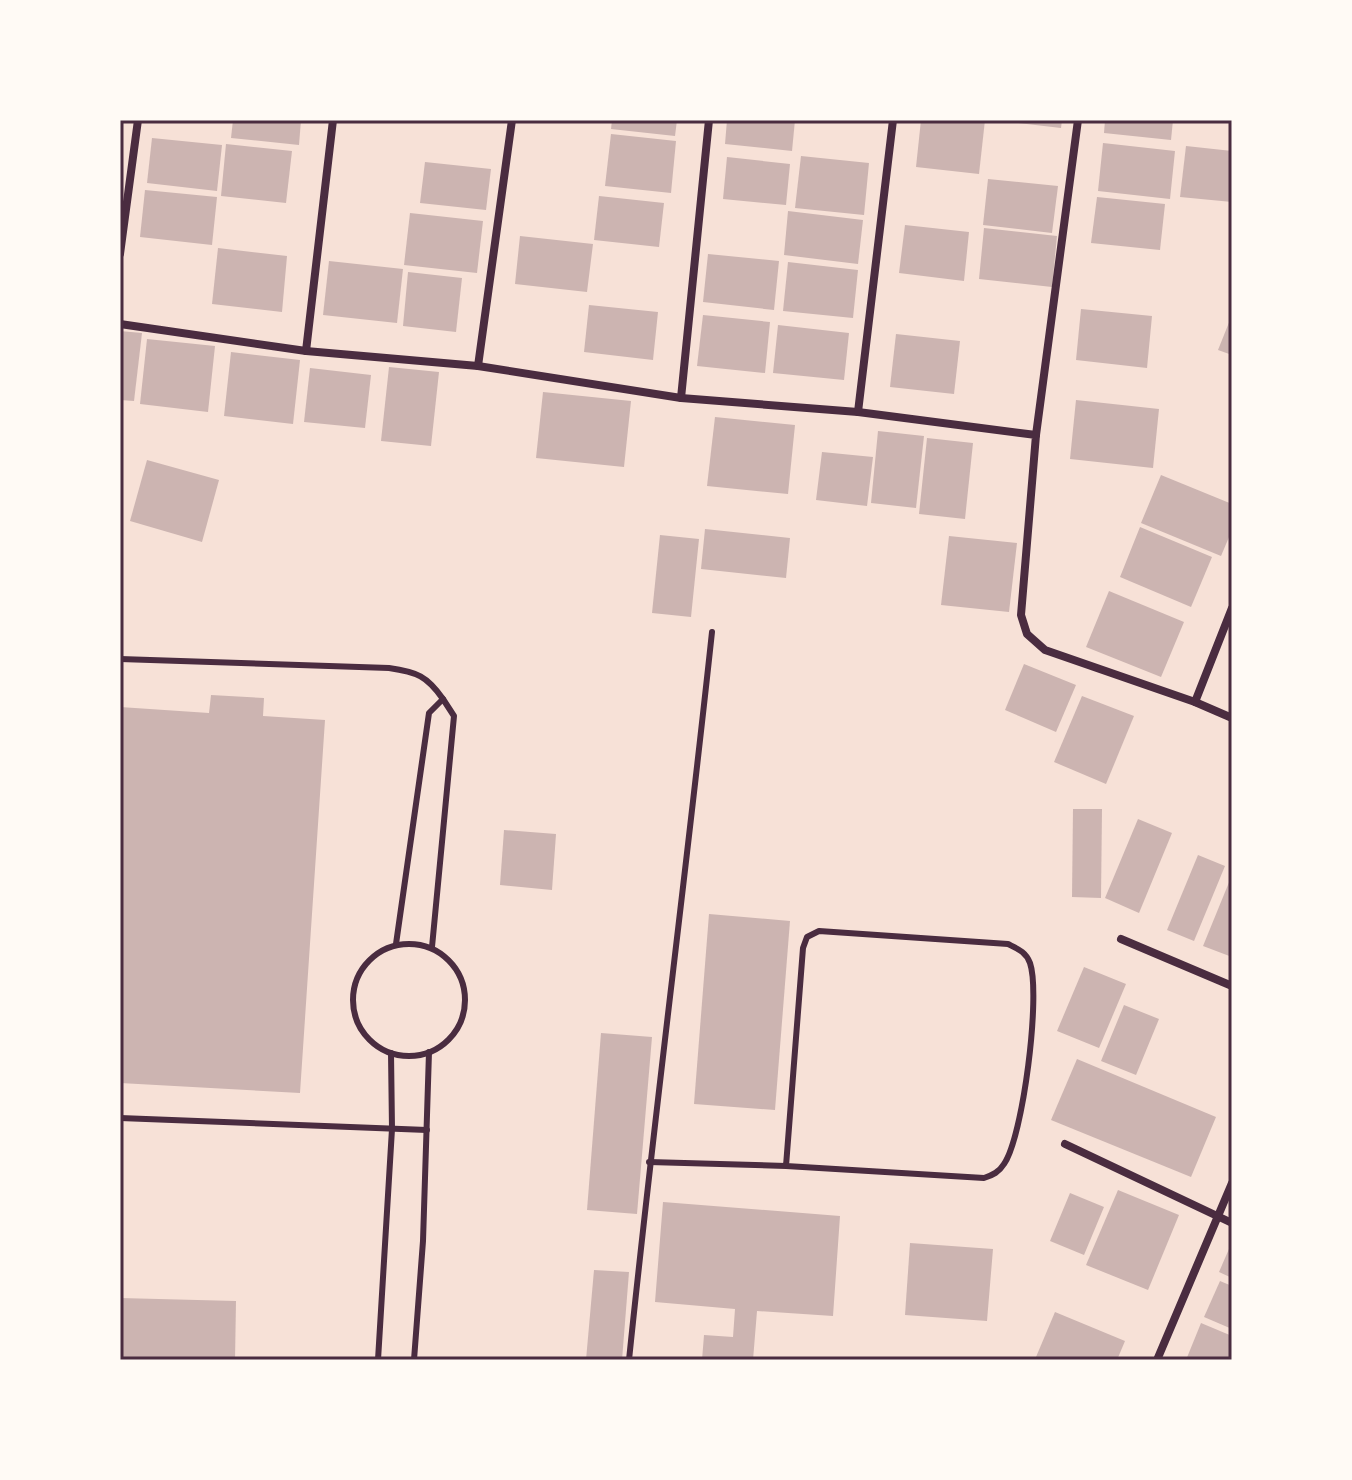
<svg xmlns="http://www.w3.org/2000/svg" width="1352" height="1480" viewBox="0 0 1352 1480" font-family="Arial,sans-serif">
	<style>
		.building { fill: #ccb4b1 }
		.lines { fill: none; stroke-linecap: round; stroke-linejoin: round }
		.service { stroke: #4a2c40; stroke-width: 6 }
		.minor { stroke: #4a2c40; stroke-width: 8 }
		.neatline { fill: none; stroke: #4a2c40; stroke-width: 3 }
	</style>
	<rect width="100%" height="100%" fill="#f7e1d7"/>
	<g class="building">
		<polygon points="233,120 301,120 299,145 231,138"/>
		<polygon points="612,120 677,120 675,136 611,129"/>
		<polygon points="727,120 795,120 792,151 725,144"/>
		<polygon points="921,120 985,120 979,174 916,167"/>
		<polygon points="1009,120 1062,120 1061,128 1009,122"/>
		<polygon points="1105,120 1173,120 1171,140 1104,133"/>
		<polygon points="611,134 676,141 671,193 605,186"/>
		<polygon points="152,138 222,145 217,191 147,183"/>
		<polygon points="1103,143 1175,151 1170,199 1098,191"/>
		<polygon points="226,144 292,151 286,203 221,196"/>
		<polygon points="1186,146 1232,151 1232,202 1180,197"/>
		<polygon points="801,156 869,163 864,215 795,208"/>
		<polygon points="727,157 790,164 786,205 723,199"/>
		<polygon points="425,162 491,169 486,210 420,203"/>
		<polygon points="988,179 1058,186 1052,233 983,225"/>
		<polygon points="145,190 217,197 212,245 140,237"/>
		<polygon points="599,196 664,203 659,247 594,240"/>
		<polygon points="1097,197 1165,204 1160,250 1091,243"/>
		<polygon points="788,211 863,220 858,264 784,255"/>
		<polygon points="410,213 483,221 477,273 404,265"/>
		<polygon points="905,225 969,232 964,281 899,273"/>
		<polygon points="984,228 1057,236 1052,287 979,279"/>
		<polygon points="520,236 593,244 587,292 515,284"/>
		<polygon points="218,248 287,256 282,312 212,304"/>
		<polygon points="708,254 779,261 774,310 703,302"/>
		<polygon points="329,261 403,269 397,323 323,315"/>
		<polygon points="788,262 858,270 853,318 783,311"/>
		<polygon points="408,272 462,278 456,332 403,326"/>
		<polygon points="589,305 658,312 653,360 584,352"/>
		<polygon points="1081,309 1152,316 1147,368 1076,360"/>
		<polygon points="703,315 770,322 765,373 697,366"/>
		<polygon points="1232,315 1232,355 1218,350"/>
		<polygon points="778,325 849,333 844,380 773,373"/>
		<polygon points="120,331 142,333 134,401 120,400"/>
		<polygon points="896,334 960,341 954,394 890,387"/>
		<polygon points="147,339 215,346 208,412 140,404"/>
		<polygon points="231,352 300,360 293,424 224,416"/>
		<polygon points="389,367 439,372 431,446 381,441"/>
		<polygon points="310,368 371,375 365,428 304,422"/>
		<polygon points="543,392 631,401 624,467 536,458"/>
		<polygon points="1076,400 1159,409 1153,468 1070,459"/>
		<polygon points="715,417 795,425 788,494 707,486"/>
		<polygon points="878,431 924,436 916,508 871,503"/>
		<polygon points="927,438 973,443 965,519 919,514"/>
		<polygon points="822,452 873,457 867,506 816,500"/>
		<polygon points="147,460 219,480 202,542 130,521"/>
		<polygon points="1161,475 1232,504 1232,530 1221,556 1141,523"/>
		<polygon points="1140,527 1212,557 1191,607 1120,577"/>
		<polygon points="705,529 790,538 786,578 701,569"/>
		<polygon points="660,535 699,539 691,617 652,613"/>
		<polygon points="949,536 1017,543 1009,612 941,605"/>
		<polygon points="1109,591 1184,622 1161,677 1086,647"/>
		<polygon points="1024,664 1076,685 1056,732 1005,710"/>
		<polygon points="211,695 264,698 263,716 325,720 300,1093 120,1083 120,707 209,713"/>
		<polygon points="1082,696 1134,716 1106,784 1054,762"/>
		<polygon points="1073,809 1102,809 1101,898 1072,897"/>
		<polygon points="1138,819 1172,833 1139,913 1105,898"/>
		<polygon points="504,830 556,834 552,890 500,885"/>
		<polygon points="1198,855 1225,866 1194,941 1167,930"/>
		<polygon points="1232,875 1232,957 1203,946"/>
		<polygon points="709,914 790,921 775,1110 694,1104"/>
		<polygon points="1084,967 1126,984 1099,1048 1057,1031"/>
		<polygon points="1124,1005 1159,1019 1136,1075 1101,1061"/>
		<polygon points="601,1033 652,1037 637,1214 587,1210"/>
		<polygon points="1077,1059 1216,1117 1191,1177 1051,1120"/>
		<polygon points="1118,1190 1179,1215 1148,1290 1086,1265"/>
		<polygon points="1070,1193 1104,1207 1084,1255 1050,1241"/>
		<polygon points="663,1202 840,1216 833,1316 757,1311 753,1360 702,1360 704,1335 733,1337 735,1309 655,1302"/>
		<polygon points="1232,1242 1232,1278 1219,1272"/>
		<polygon points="910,1243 993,1249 987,1321 905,1315"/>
		<polygon points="594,1270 629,1272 622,1360 586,1360"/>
		<polygon points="1220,1281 1232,1286 1232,1329 1204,1317"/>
		<polygon points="120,1298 236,1301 235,1360 120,1360"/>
		<polygon points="1055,1312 1125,1341 1117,1360 1043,1360 1036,1357"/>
		<polygon points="1201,1323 1232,1336 1232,1360 1186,1360"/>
	</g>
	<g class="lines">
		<g class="service">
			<path d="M120,659L389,668C417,672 427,676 443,699"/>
			<circle cx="409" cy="1000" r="56"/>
			<polyline points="396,944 429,713 443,699 454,716 432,947"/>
			<polyline points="120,1118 427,1130"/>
			<path d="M649,1162L786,1166L984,1178C993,1175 999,1172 1004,1164C1023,1137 1041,995 1030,963C1026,952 1018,949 1008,944L819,931L807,937L803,948L786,1166"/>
			<polyline points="378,1360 392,1129 391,1053"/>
			<polyline points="414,1360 423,1241 429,1052"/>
			<path d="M629,1360C654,1117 686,875 712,632"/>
		</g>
		<g class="minor">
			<polyline points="120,254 138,120"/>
			<polyline points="120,324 306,351 478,366 681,398 858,412 1036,435 1021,615 1027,634 1045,650 1195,702 1232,718"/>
			<polyline points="306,351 333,120"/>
			<polyline points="478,366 512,120"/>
			<polyline points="681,398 709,120"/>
			<polyline points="858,412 893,120"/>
			<polyline points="1036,435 1078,120"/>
			<polyline points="1195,702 1232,608"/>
			<polyline points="1121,939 1232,986"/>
			<polyline points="1065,1144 1232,1223"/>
			<polyline points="1157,1360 1232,1183"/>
		</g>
	</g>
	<rect width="1352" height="1480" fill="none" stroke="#fffaf5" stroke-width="244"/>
	<rect x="122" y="122" width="1108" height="1236" class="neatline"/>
</svg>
